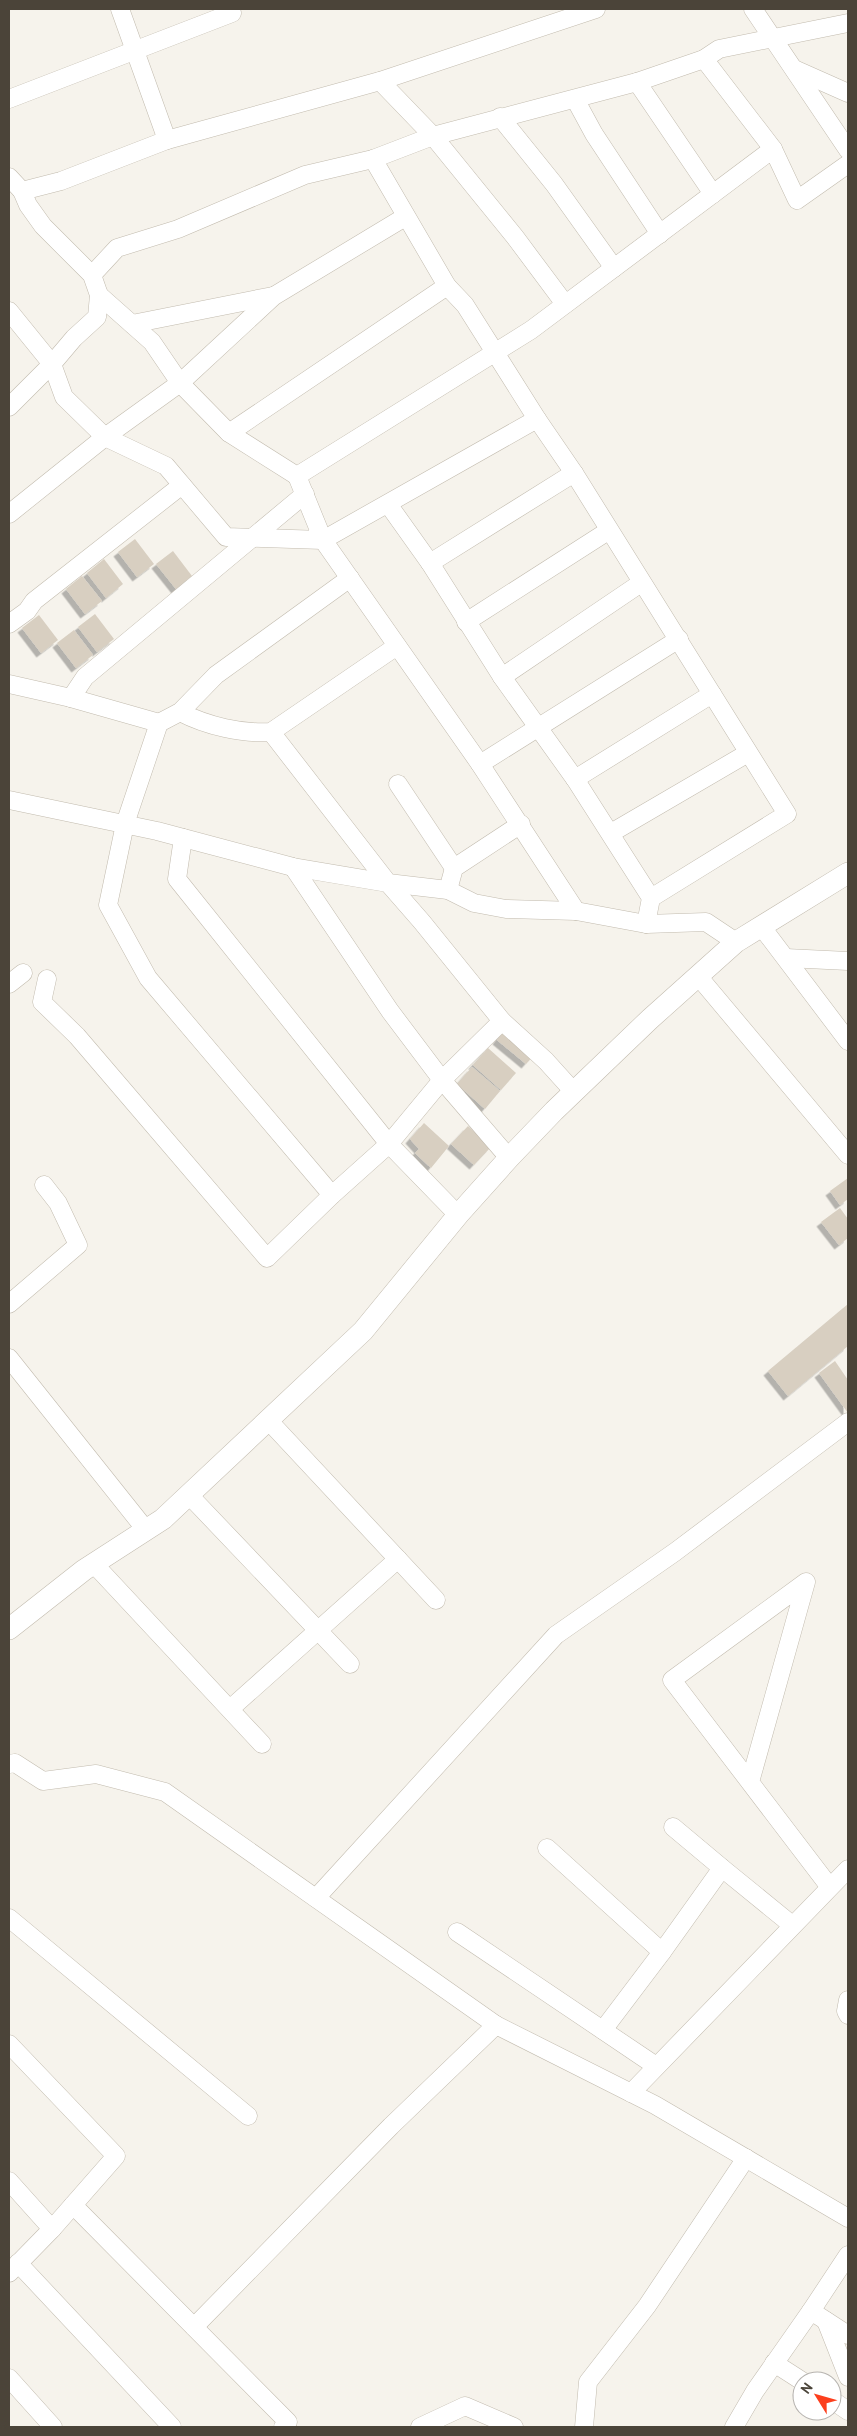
<svg xmlns="http://www.w3.org/2000/svg" width="857" height="2436" viewBox="0 0 857 2436" font-family="'PT Sans',sans-serif">
	<style>
		.building { fill: #d8cfc1; filter: url(#shadow) }
		.lines { fill: none; stroke-linecap: round; stroke-linejoin: round }
		.minor-casing { stroke: #c2bbae; stroke-width: 19 }
		.tertiary-casing { stroke: #c2bbae; stroke-width: 22 }
		.minor { stroke: #fff; stroke-width: 18 }
		.tertiary { stroke: #fff; stroke-width: 21 }
	</style>
	<defs>
		<filter id="shadow"><feDropShadow dx="-4.5" dy="4.5" stdDeviation="0" flood-color="#0004"/></filter>
	</defs>
	<rect width="100%" height="100%" fill="#f6f3ec"/>
	<g class="building">
		<polygon points="135,539 154,564 137,577 118,552"/>
		<polygon points="173,551 192,576 176,589 156,564"/>
		<polygon points="104,559 123,584 106,598 87,573"/>
		<polygon points="82,576 102,601 85,614 66,589"/>
		<polygon points="95,614 114,639 97,652 78,627"/>
		<polygon points="39,615 58,640 41,653 22,628"/>
		<polygon points="74,630 93,655 76,668 57,643"/>
		<polygon points="505,1030 534,1055 526,1064 497,1040"/>
		<polygon points="488,1048 516,1073 501,1090 473,1065"/>
		<polygon points="472,1067 500,1091 485,1109 457,1084"/>
		<polygon points="424,1123 449,1146 431,1168 415,1153 419,1149 410,1139"/>
		<polygon points="468,1126 491,1147 474,1165 451,1144"/>
		<polygon points="848,1178 848,1199 840,1205 830,1191"/>
		<polygon points="840,1208 848,1219 848,1238 839,1245 821,1222"/>
		<polygon points="848,1304 848,1346 788,1396 768,1371"/>
		<polygon points="835,1361 848,1380 848,1413 819,1373"/>
	</g>
	<g class="lines">
		<g class="minor-casing">
			<g id="minor">
				<polyline points="120,9 167,140"/>
				<polyline points="596,9 380,81 167,140 61,181 22,191 28,205 43,226 92,275 99,295 97,317 74,338 52,364 64,397 105,437 166,466 226,537 323,540 297,476 531,330 773,149 797,200 848,164"/>
				<polyline points="753,9 848,150"/>
				<polyline points="704,59 773,149"/>
				<polyline points="794,69 848,93"/>
				<polyline points="380,81 433,136 515,237 565,304"/>
				<polyline points="9,99 232,13"/>
				<polyline points="575,99 594,134 660,234"/>
				<polyline points="500,117 554,184 614,268"/>
				<polyline points="9,177 22,191"/>
				<polyline points="713,194 637,82 704,59 719,49 848,23"/>
				<polyline points="92,275 117,248 178,229 305,175 373,159 433,136 637,82"/>
				<polyline points="447,286 465,305 537,419"/>
				<polyline points="99,295 152,342 180,383 229,433 297,476"/>
				<polyline points="9,311 52,364 9,407"/>
				<polyline points="132,324 273,296"/>
				<polyline points="229,433 447,286 373,159"/>
				<polyline points="388,504 430,563 502,677 575,779 651,898 646,924"/>
				<polyline points="9,514 105,437 180,383 274,296 405,217"/>
				<polyline points="430,563 574,473"/>
				<polyline points="466,622 608,531"/>
				<polyline points="9,624 27,611 34,601 182,485"/>
				<polyline points="502,677 641,583"/>
				<polyline points="9,684 71,698 159,723"/>
				<polyline points="71,698 85,677 305,494"/>
				<path d="M180,712C207,726 242,734 271,732L397,646"/>
				<polyline points="271,732 388,883 448,890 474,903 506,909 576,911 646,924 706,922 736,942"/>
				<polyline points="480,764 679,639"/>
				<polyline points="575,779 712,694 574,473 537,419 323,540 480,764 576,911"/>
				<polyline points="398,784 454,868"/>
				<polyline points="9,800 157,831 293,867 388,883 422,922 502,1021 546,1061 574,1092"/>
				<polyline points="611,833 748,753"/>
				<polyline points="183,838 177,879 389,1144 458,1215"/>
				<polyline points="293,867 390,1011 442,1080 509,1158"/>
				<polyline points="448,890 454,868 521,824"/>
				<polyline points="651,898 787,814 712,694"/>
				<polyline points="761,926 848,1041"/>
				<polyline points="786,958 848,961"/>
				<polyline points="698,976 848,1155"/>
				<polyline points="47,979 42,1002 77,1036 267,1258 332,1195 389,1144 442,1080 502,1021"/>
				<polyline points="9,984 23,973"/>
				<polyline points="332,1195 148,978 108,905 125,824 159,723 180,712 216,675 350,578"/>
				<polyline points="9,1304 78,1245 58,1203 44,1185"/>
				<polyline points="9,1358 146,1530"/>
				<polyline points="268,1420 436,1600"/>
				<polyline points="189,1495 350,1664"/>
				<polyline points="94,1564 262,1744"/>
				<polyline points="230,1709 398,1559"/>
				<polyline points="9,1764 15,1763 43,1781 96,1774 165,1792 496,2025"/>
				<polyline points="750,1782 806,1582 672,1680 829,1886"/>
				<polyline points="673,1827 722,1868"/>
				<polyline points="547,1848 662,1952 722,1868 792,1925"/>
				<polyline points="316,1898 556,1635 675,1552 848,1422"/>
				<polyline points="9,1918 248,2116"/>
				<polyline points="457,1932 656,2066"/>
				<polyline points="848,2000 846,2011 848,2015"/>
				<polyline points="603,2030 662,1952"/>
				<polyline points="9,2044 116,2156 52,2229"/>
				<polyline points="631,2093 848,1869"/>
				<polyline points="9,2181 52,2229 9,2273"/>
				<polyline points="73,2205 288,2422 283,2427"/>
				<polyline points="18,2263 172,2427"/>
				<polyline points="811,2311 848,2255"/>
				<polyline points="826,2321 848,2377"/>
				<polyline points="194,2327 391,2126 496,2025 655,2105 848,2218"/>
				<polyline points="774,2363 802,2381"/>
				<polyline points="9,2378 53,2427"/>
				<polyline points="832,2400 848,2411"/>
				<polyline points="420,2427 465,2406 514,2427"/>
				<polyline points="584,2427 588,2382 647,2306 746,2158"/>
				<polyline points="734,2427 755,2391 811,2311 848,2335"/>
			</g>
		</g>
		<g class="tertiary-casing">
			<polyline id="tertiary" points="9,1629 84,1570 163,1519 363,1331 458,1215 509,1158 554,1111 650,1019 736,942 848,873"/>
		</g>
		<use href="#minor" class="minor"/>
		<use href="#tertiary" class="tertiary"/>
	</g>
	<rect width="857" height="2436" fill="none" stroke="#4b4439" stroke-width="20"/>
	<g transform="translate(817 2396) rotate(307)"><circle r="24" fill="#ffffff" stroke="#b7b4b0"/>
	<path d="M0-4L9 19L0 12L-9 19Z" fill="#fc3f1d"/>
	<text y="-8" font-size="14" font-weight="bold" text-anchor="middle" fill="#4b4439">N</text>
	</g>
</svg>
